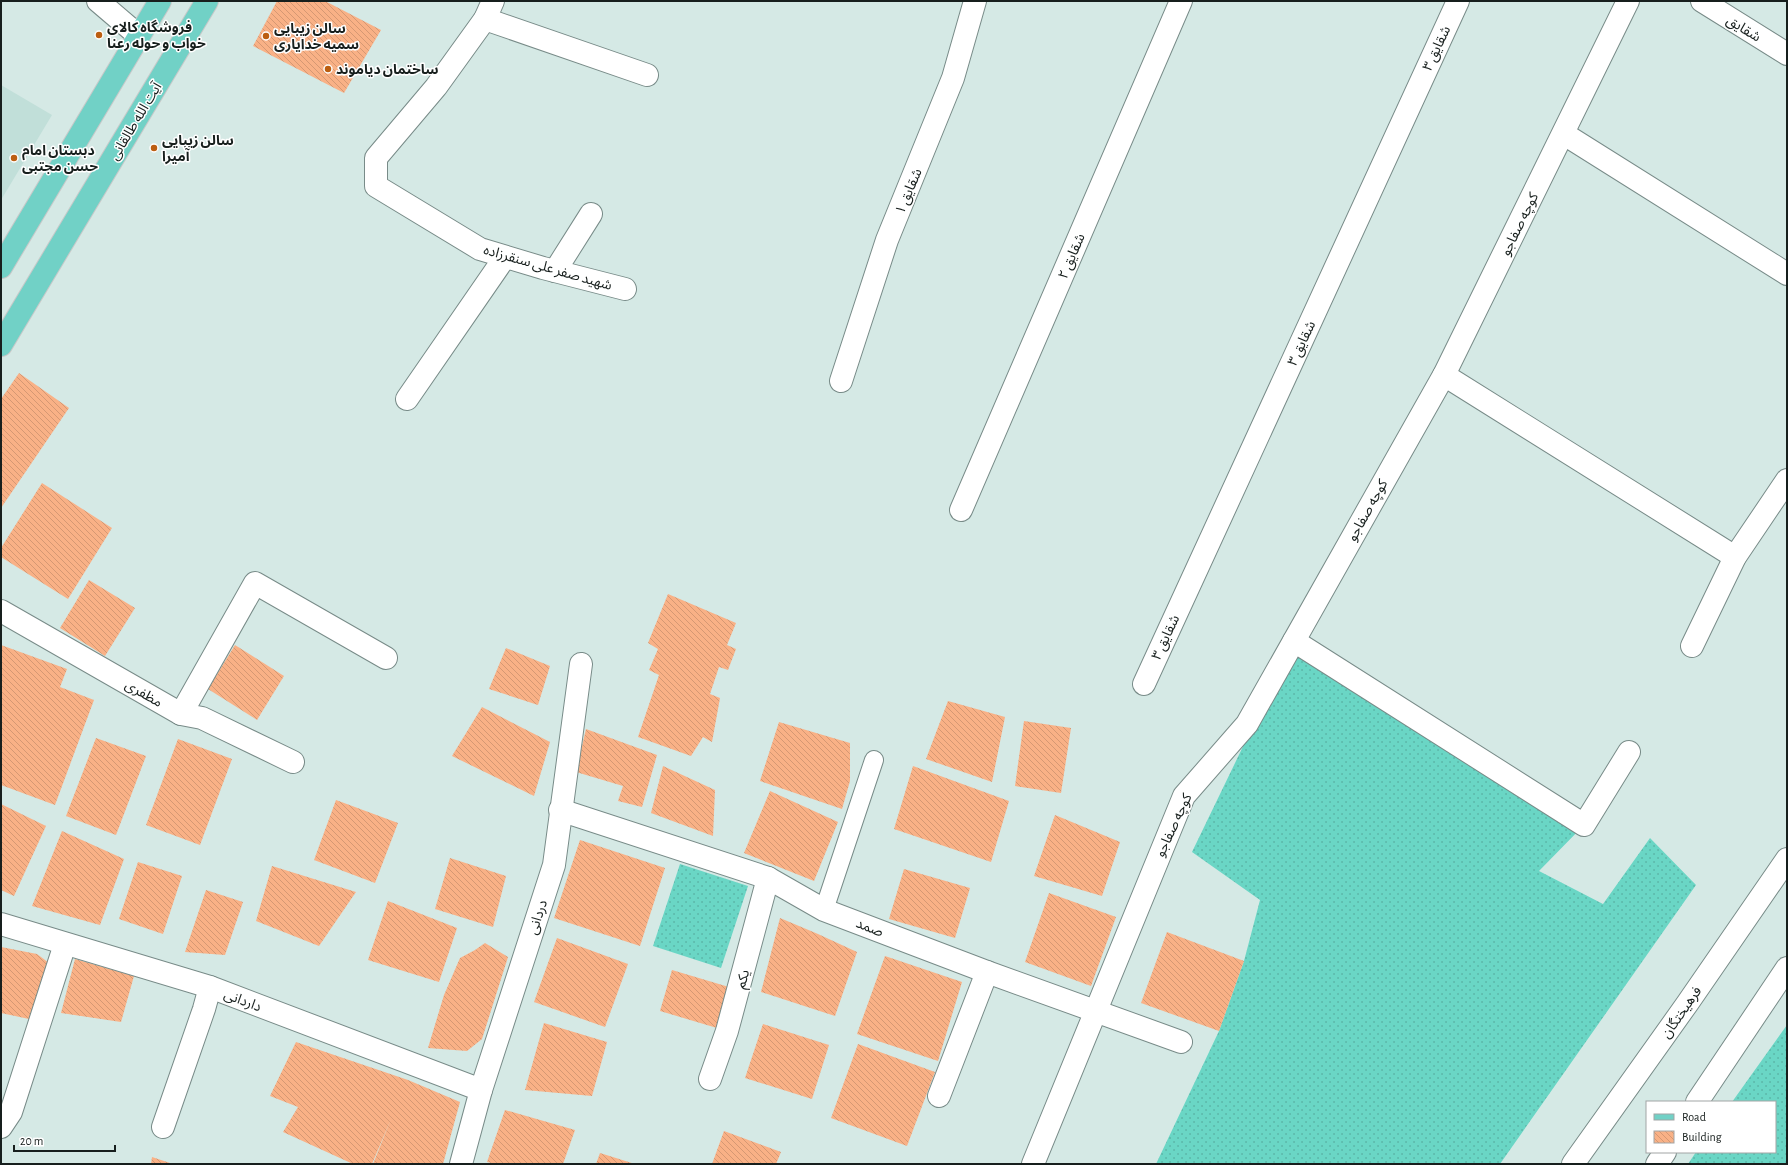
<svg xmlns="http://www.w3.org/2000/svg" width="1788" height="1165" viewBox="0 0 1788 1165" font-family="'Alegreya Sans','Noto Sans Arabic',sans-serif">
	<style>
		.built { fill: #c1dfd9 }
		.grass { fill: url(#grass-dots) }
		.building { fill: url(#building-back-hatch) }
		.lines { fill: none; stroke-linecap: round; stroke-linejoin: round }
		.service-casing { stroke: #788b88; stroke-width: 20 }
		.minor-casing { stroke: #788b88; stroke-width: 24 }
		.tertiary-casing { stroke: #788b88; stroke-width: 24 }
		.primary-casing { stroke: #c7c9c9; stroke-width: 24 }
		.service { stroke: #fff; stroke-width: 18 }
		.minor { stroke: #fff; stroke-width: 22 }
		.tertiary { stroke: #fff; stroke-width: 22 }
		.primary { stroke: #71d1c6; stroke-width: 22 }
		.poi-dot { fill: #bc5e11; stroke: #fff; stroke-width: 1.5 }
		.labels { text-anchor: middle; stroke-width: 3; stroke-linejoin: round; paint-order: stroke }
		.poi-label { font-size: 14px; font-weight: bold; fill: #171f1d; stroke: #fff; text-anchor: start }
		.street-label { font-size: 14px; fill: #171f1d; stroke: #fff }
	</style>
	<defs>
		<pattern id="grass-dots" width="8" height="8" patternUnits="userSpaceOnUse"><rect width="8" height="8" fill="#6ad6c5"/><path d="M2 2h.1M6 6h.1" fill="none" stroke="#5bb7a9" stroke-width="1.8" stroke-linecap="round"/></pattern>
		<pattern id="building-back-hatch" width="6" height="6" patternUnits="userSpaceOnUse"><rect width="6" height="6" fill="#f9b186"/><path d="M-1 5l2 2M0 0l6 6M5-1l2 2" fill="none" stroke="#d59873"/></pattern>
	</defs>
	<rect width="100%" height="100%" fill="#d5e9e5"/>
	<polygon class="built" points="1,85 52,115 1,200"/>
	<g class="grass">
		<polygon points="1294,641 1584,825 1539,871 1603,904 1650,838 1696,885 1500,1164 1156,1164 1219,1031 1244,961 1260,900 1192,852"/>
		<polygon points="680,864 748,886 721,968 653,946"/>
		<polygon points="1787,1025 1787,1164 1688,1164 1696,1152 1775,1152 1775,1102 1732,1102"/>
	</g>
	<g class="building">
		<polygon points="277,1 325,1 381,30 344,93 253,46"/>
		<polygon points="19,373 69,408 1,508 1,399"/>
		<polygon points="42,483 112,528 68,599 1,557 1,548"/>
		<polygon points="89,580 135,608 105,656 60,628"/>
		<polygon points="668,594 736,623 727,645 736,649 728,670 719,667 710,694 720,698 712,742 703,737 691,756 638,737 659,675 649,670 658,649 648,643"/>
		<polygon points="1,645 67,669 60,687 94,700 55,805 1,785"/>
		<polygon points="235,645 284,676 257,720 208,689"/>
		<polygon points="506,648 550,666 538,705 489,689"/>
		<polygon points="948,701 1005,717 992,782 926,759"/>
		<polygon points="482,707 550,742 534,796 452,756"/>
		<polygon points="1024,721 1071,728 1061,793 1015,786"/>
		<polygon points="779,722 850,743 850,781 842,809 760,781"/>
		<polygon points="586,729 657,755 642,807 618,801 623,786 576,772"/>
		<polygon points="96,738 146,756 116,835 66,816"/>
		<polygon points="178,739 232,759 200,845 146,825"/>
		<polygon points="663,766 715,790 713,836 651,813"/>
		<polygon points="913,766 1009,801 991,862 894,829"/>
		<polygon points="770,791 838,822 814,881 744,853"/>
		<polygon points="336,800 398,823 375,883 314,860"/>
		<polygon points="1,804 46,826 14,896 1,890"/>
		<polygon points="1055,815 1120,842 1102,896 1034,876"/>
		<polygon points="62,831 124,859 100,925 32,906"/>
		<polygon points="580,840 665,868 640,946 554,918"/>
		<polygon points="450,858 506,876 493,927 435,909"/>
		<polygon points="138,862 182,876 163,934 119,919"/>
		<polygon points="272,866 356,892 319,946 256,921"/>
		<polygon points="904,869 970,888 955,938 889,919"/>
		<polygon points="206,890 243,902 225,955 185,952"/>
		<polygon points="1049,893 1116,917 1091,986 1025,962"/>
		<polygon points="388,901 457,928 439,982 368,960"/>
		<polygon points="780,918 818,934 857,952 835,1016 761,992"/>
		<polygon points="1167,932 1244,961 1219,1031 1141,1003"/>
		<polygon points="557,938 628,964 605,1027 534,1002"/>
		<polygon points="485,943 508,957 482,1039 467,1051 428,1048 444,995 460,958 475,950"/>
		<polygon points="1,947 37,954 57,969 46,1002 29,1019 1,1013"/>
		<polygon points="885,956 962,982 938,1061 857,1034"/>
		<polygon points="75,959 134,976 121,1022 61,1013"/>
		<polygon points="672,970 739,990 727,1031 660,1011"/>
		<polygon points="544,1023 607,1042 592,1096 525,1090"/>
		<polygon points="763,1024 829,1045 812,1099 745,1078"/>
		<polygon points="296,1042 408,1080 460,1102 443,1164 373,1164 391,1119 372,1164 353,1164 283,1132 298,1107 270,1096"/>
		<polygon points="858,1044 935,1072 907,1146 831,1118"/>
		<polygon points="505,1110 575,1130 563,1164 495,1164 487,1162"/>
		<polygon points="724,1131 781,1152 776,1164 712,1164"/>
		<polygon points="600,1153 635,1164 596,1164"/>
		<polygon points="152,1157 173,1164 151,1164"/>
	</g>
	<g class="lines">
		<g class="service-casing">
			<polyline id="service" points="824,910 874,760"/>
		</g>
		<g class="minor-casing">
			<g id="minor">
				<polyline points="98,1 139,36"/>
				<polyline points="493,1 485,19 436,87 376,158 376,186 480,249 543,268 625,289"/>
				<polyline points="485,19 647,75"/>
				<polyline points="1564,134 1787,274"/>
				<polyline points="555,271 591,214"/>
				<polyline points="1444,375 1735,557"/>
				<polyline points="841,381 887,240 953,78 975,1"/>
				<polyline points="407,399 505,257"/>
				<polyline points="961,510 1181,1"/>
				<polyline points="1,611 181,714 202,718 293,762"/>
				<polyline points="1294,641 1584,825 1629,752"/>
				<polyline points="1692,646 1735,557 1787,480"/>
				<polyline points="1144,684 1458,1"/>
				<polyline points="181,714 255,583 386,658"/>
				<polyline points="560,810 768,878 824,910 987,972 1181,1042"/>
				<polyline points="1,924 210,987 481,1090"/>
				<polyline points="710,1079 727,1031 768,878"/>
				<polyline points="939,1096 987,972"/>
				<polyline points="1,1127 11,1112 65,944"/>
				<polyline points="163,1127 204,1009 210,987"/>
				<polyline points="461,1164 481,1090 554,865 581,664"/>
				<polyline points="1033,1164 1184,796 1247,724 1444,375 1628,1"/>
			</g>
		</g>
		<g class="tertiary-casing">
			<g id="tertiary">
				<polyline points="1702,1 1787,54"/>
				<polyline points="1697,1102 1787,968"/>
				<polyline points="1573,1164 1687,1004 1787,859"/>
				<polyline points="1657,1164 1665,1152"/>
			</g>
		</g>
		<g class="primary-casing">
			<g id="primary">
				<polyline points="1,267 160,1"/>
				<polyline points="1,345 207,1"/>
			</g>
		</g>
		<use href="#service" class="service"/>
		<use href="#minor" class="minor"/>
		<use href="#tertiary" class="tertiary"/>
		<use href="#primary" class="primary"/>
	</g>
	<g class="poi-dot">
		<circle cx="99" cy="35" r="4"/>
		<circle cx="266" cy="36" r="4"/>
		<circle cx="328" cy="69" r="4"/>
		<circle cx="154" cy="148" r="4"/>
		<circle cx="14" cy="158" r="4"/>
	</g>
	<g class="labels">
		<g class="poi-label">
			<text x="107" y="32">فروشگاه کالای<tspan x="107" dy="16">خواب و حوله رعنا</tspan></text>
			<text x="274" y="33">سالن زیبایی<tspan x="274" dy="16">سمیه خدایاری</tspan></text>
			<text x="336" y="74">ساختمان دیاموند</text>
			<text x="162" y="145">سالن زیبایی<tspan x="162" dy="16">آمیرا</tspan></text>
			<text x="22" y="155">دبستان امام<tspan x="22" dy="16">حسن مجتبی</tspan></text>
		</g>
		<g class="street-label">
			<text transform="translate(1744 28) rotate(32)" y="5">شقایق</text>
			<text transform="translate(1436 48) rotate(-65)" y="5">شقایق ۳</text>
			<text transform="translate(135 121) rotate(-59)" y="5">آیت الله طالقانی</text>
			<text transform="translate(908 191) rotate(-67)" y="5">شقایق ۱</text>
			<text transform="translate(1519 224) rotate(-64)" y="5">کوچه صفاجو</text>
			<text transform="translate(1071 256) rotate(-67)" y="5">شقایق ۲</text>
			<text transform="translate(548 267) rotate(16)" y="5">شهید صفر علی سنقرزاده</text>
			<text transform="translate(1301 343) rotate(-65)" y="5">شقایق ۳</text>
			<text transform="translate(1367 510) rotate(-61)" y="5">کوچه صفاجو</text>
			<text transform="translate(1165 637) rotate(-65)" y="5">شقایق ۳</text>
			<text transform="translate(144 693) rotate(30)" y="5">مظفری</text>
			<text transform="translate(1173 825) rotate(-65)" y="5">کوچه صفاجو</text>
			<text transform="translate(537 917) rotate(-72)" y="5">دردانی</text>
			<text transform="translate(870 927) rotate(21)" y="5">صمد</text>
			<text transform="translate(742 979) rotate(-75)" y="5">یکم</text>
			<text transform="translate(243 1000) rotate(21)" y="5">داردانی</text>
			<text transform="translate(1681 1012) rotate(-55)" y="5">فرهیختگان</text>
		</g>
	</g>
	<rect width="1788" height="1165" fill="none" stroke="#171f1d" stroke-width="4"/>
	<rect x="1646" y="1101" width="130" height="52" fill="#ffffff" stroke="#a2a5a5"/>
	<rect x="1654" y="1114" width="20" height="6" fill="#71d1c6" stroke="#a2a5a5"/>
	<text x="1682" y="1121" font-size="12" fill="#171f1d">Road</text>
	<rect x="1654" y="1131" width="20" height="12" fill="url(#building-back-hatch)" stroke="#a2a5a5"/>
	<text x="1682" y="1141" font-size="12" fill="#171f1d">Building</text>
	<path d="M14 1145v6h101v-6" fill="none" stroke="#171f1d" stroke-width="2"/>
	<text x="20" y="1145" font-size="12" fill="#171f1d" stroke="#ffffff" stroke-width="3" paint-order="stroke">20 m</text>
</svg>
